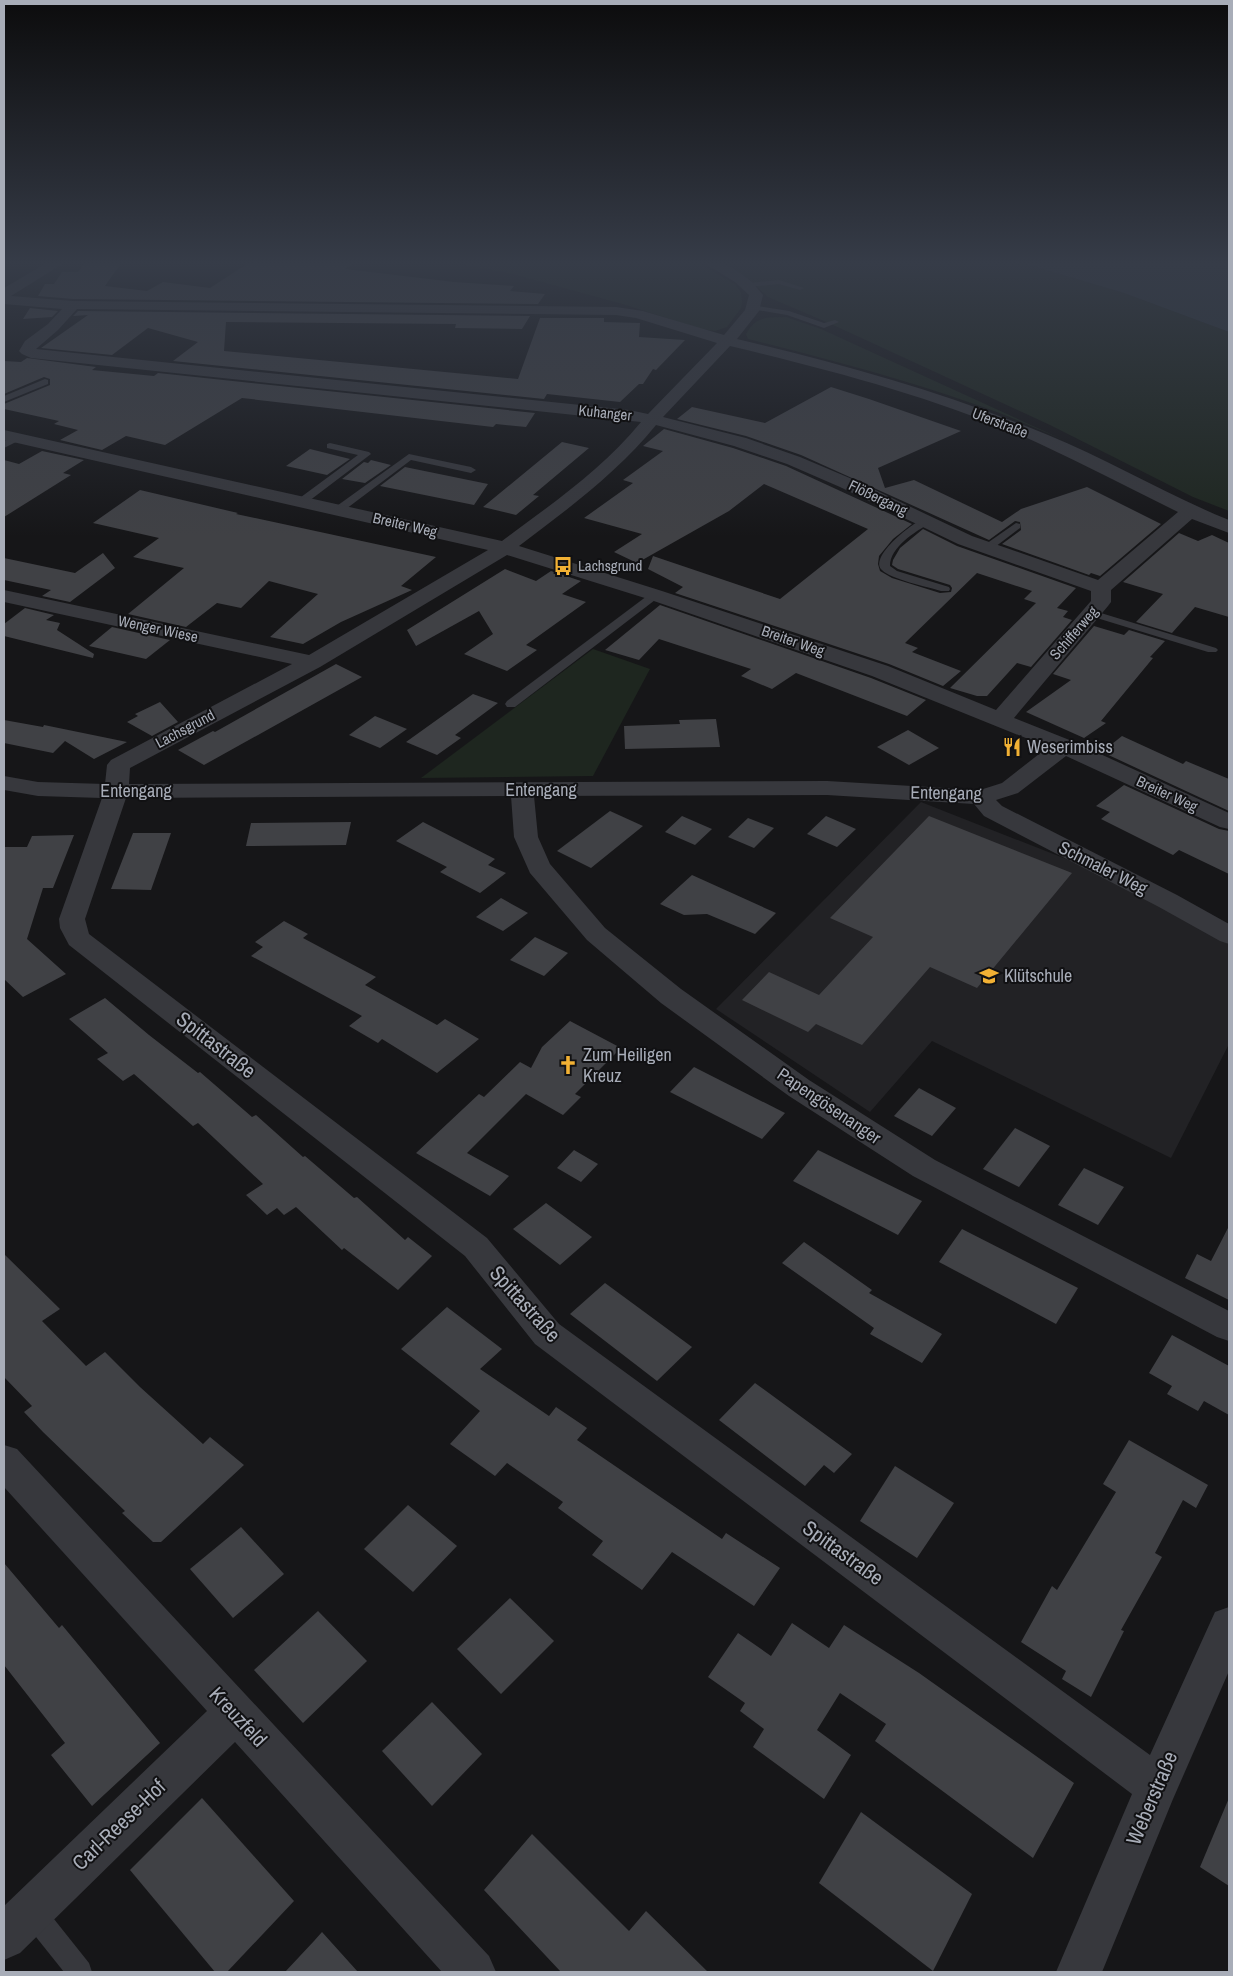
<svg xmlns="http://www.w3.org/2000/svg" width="1233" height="1976" viewBox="0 0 1233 1976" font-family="'Archivo Narrow',sans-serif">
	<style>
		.built { fill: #222225 }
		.green { fill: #1e261f }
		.water { fill: #2c353c }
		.building { fill: #404145 }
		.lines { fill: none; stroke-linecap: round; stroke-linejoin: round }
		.service { fill: #37383d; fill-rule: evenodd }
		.minor { fill: #37383d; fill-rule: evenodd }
		.labels { text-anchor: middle; stroke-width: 4; stroke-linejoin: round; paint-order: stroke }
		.far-street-label { font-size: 15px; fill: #a8adb8; stroke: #111113 }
		.far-poi-label { font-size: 15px; fill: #a8adb8; stroke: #111113; text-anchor: start }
		.poi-label { font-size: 18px; fill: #a8adb8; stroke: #111113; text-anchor: start }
		.street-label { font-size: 18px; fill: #a8adb8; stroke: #111113 }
		.near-street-label { font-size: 21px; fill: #a8adb8; stroke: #111113 }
	</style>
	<rect width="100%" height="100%" fill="#161618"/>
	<polygon class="built" points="921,802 1099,872 1229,944 1229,1044 1171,1158 932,1041 870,1112 716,1009"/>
	<g class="green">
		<polygon points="446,261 696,261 736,285 741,293 742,302 741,308 727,327 715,331 701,329 626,305 517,275"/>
		<polygon points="716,261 1016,261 1124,293 1229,332 1229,511 1193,497 1050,425 831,324 768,297 750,280"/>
		<path d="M786,317L821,329L1066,441C1035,428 1005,414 974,404C900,378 824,358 748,339L746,334C757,315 766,318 786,317Z"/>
		<polygon points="593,649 650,669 593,776 421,778"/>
	</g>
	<polygon class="water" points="1016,261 1209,261 1229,264 1229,332 1124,293"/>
	<g class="building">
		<polygon points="258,261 357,261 345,269 454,282 514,286 510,291 545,294 538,304 73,299 38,296 45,284 54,284 62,272 78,272 85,263 121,263 105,286 147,291 163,282 210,288 250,262"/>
		<polygon points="30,308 58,311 52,317 23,319"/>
		<polygon points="78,311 530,316 522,329 455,328 456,324 226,322 224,351 518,379 540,318 604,318 604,322 640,323 639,337 685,340 656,370 653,369 643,384 639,384 620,402 547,394 544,399 173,361 198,342 148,328 112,355 41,348 88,315 73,316"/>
		<polygon points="27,358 96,367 92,370 154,376 158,373 535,413 526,427 496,424 493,427 242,398 165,445 126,436 102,450 60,440 78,430 54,424 59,421 4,409 4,404 50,385 50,379 44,377 4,394 4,361 21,362"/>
		<polygon points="831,387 869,399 961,431 878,468 885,488 914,480 1002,522 1021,509 1087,487 1161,524 1100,576 1091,573 1089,575 1002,544 1021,530 1020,522 1015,521 989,540 801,455 746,436 677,419 692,407 765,423"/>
		<polygon points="664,429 733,448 786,466 912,524 893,539 879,556 878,564 880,571 892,578 940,593 951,592 952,588 950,585 898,569 892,565 893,560 900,548 923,529 957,546 1076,588 1057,608 1068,611 1063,617 1072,620 1031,667 1017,663 987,696 977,696 950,688 1036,603 1024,599 1032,591 977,573 905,643 918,648 912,652 961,671 943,686 889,664 675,593 683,587 648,569 653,556 780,599 868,529 764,484 729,511 637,563 614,552 642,534 584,518 633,483 623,480 663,451 643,446"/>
		<polygon points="562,442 589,448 533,495 539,496 516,515 483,507"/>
		<polygon points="310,449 350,459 327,475 286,466"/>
		<polygon points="42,451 84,460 63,473 71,475 4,517 4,460 19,464"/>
		<polygon points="371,460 391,465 365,483 342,479 364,462 368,463"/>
		<polygon points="405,467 488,484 474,505 380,486"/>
		<polygon points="140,490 238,513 236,514 436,557 401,586 412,590 341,622 303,644 270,637 318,594 269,581 241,608 217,603 186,627 128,614 184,568 133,557 159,538 93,523"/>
		<polygon points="1179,533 1198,541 1212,535 1229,543 1229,617 1195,607 1172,633 1136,622 1163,594 1123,582"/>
		<polygon points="103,553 115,568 70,602 42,596 51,590 4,580 4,558 75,573"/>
		<polygon points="505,569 536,581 551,571 581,581 562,594 586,602 526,645 537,650 507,671 464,654 493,634 479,611 416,646 407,630"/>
		<polygon points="660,605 871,678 926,700 907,716 796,673 772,689 741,676 751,669 659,639 639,660 605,650"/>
		<polygon points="25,608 54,615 46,620 60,623 57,630 94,654 93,658 4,636 4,624"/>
		<polygon points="1094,626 1124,635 1129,630 1165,641 1150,657 1153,658 1101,721 1106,723 1084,738 1026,712 1071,680 1053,674"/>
		<polygon points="112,627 170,640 146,659 89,646"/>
		<polygon points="336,664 362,677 204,765 178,750 213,731 215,732"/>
		<polygon points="473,694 498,703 455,735 461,738 437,755 406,742"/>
		<polygon points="160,702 178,722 152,736 127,722 138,716 135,714"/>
		<polygon points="375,716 407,729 380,748 349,735"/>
		<polygon points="716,719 720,747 625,749 624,726 680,724 679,720"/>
		<polygon points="4,720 43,727 44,725 127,742 94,759 65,741 53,753 4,743"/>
		<polygon points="908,730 939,748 909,765 877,747"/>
		<polygon points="1122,736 1183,764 1186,761 1229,779 1229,811 1102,752"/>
		<polygon points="1124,785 1219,829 1229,831 1229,874 1179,850 1173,855 1101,819 1110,812 1096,806"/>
		<polygon points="610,811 643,826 591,868 557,851"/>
		<polygon points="682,816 712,829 695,845 665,832"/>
		<polygon points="826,816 856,829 837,847 807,834"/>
		<polygon points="929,816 1072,873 977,988 930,967 862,1045 816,1024 808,1032 742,1000 769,972 819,995 873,937 830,918"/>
		<polygon points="748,818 774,828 754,848 728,837"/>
		<polygon points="351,822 346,845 246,846 251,823"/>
		<polygon points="423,822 495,859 488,865 506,873 480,893 440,872 447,867 396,841"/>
		<polygon points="133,833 171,833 151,890 111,889"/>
		<polygon points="74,835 53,888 43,888 27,939 66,974 23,997 4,979 4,847 27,847 32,836"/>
		<polygon points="692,875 776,913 755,934 707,914 684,915 660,904"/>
		<polygon points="501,898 528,913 503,931 476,917"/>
		<polygon points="284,921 308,934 303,938 376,977 365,985 437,1025 445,1019 479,1039 437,1073 382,1039 378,1043 349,1026 362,1016 251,956 263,947 255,942"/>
		<polygon points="535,937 568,953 544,976 510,960"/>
		<polygon points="105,998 149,1035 198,1073 200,1072 252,1117 256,1115 303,1157 305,1156 354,1198 357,1197 405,1240 408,1237 432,1256 398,1290 344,1248 342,1250 296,1207 284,1215 277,1208 267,1215 246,1195 263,1184 198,1123 193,1126 134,1074 123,1081 97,1059 108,1053 69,1019"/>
		<polygon points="570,1021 621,1048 575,1094 581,1097 563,1115 526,1094 467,1153 509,1176 490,1196 416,1153 479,1094 484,1097 520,1062 531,1068 542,1047"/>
		<polygon points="694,1067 785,1113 762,1139 670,1092"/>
		<polygon points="919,1088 956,1108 932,1136 894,1116"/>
		<polygon points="1015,1128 1050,1146 1019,1187 983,1169"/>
		<polygon points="574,1150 598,1164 581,1182 557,1168"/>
		<polygon points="818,1150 922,1201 898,1235 793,1181"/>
		<polygon points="1084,1168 1124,1187 1098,1225 1058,1205"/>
		<polygon points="546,1203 592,1237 560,1265 513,1229"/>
		<polygon points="1229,1226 1229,1300 1185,1278 1197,1254 1211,1261"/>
		<polygon points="962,1229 1078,1288 1056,1324 939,1262"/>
		<polygon points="804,1242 872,1290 869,1293 942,1334 922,1363 870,1334 874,1328 782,1263"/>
		<polygon points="4,1254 60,1309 42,1321 86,1366 105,1352 140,1387 203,1444 210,1437 244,1465 161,1542 153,1542 122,1513 125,1511 43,1432 24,1412 32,1406 4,1377"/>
		<polygon points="605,1283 692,1347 657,1381 570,1314"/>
		<polygon points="447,1307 502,1349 480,1369 549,1416 556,1407 587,1428 577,1440 722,1539 726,1533 780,1568 754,1606 672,1552 642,1590 592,1555 603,1541 558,1508 563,1502 507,1463 495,1476 450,1444 480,1411 401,1349"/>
		<polygon points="1172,1335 1229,1366 1229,1415 1204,1401 1198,1411 1167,1394 1172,1386 1149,1373"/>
		<polygon points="755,1383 852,1454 834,1473 824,1465 805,1486 719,1420"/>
		<polygon points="1129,1440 1208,1485 1196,1508 1183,1500 1155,1553 1162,1557 1121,1630 1124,1631 1091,1697 1062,1679 1066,1671 1021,1642 1052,1586 1057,1590 1116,1492 1103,1484"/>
		<polygon points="895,1466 954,1503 917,1558 860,1521"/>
		<polygon points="408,1505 457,1546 413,1592 364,1549"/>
		<polygon points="241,1527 284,1574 233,1618 190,1569"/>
		<polygon points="4,1563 59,1628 62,1625 160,1743 92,1806 51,1755 65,1743 4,1665"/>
		<polygon points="510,1598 554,1641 501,1694 457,1649"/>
		<polygon points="318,1611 367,1661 303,1723 254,1670"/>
		<polygon points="792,1623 829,1648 844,1625 919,1673 1074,1783 1033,1858 875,1741 886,1724 840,1693 817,1730 851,1755 824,1799 753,1747 764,1729 740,1711 745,1703 708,1677 738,1633 771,1656"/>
		<polygon points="432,1702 482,1754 432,1806 382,1751"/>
		<polygon points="202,1798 294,1901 227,1972 215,1972 130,1870"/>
		<polygon points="1229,1798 1229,1886 1200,1867"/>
		<polygon points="861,1812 972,1894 933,1971 819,1883"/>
		<polygon points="532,1834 629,1931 646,1911 708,1972 561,1972 484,1890"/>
		<polygon points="322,1932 358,1972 285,1972 314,1941"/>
	</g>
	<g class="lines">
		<g class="service">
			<polygon points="779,280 804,288 800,290 779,284 748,287 744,285 748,283"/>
			<polygon points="751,305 789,311 824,323 835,320 839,322 824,328 787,315 751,309"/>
			<polygon points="45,379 48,380 48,384 4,402 4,396"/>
			<polygon points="17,435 20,436 20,440 4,448 4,441"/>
			<polygon points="330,443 369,452 371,454 305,504 297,504 297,500 358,455 327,448 327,444"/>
			<polygon points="409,454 471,467 476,470 471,473 411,460 342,512 334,512 334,508"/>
			<path d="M926,518L930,519V523C915,532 890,547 890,566L897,571L949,587L950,589L949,591H941C928,587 890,579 882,570C868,557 914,521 926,518Z"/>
			<polygon points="1016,523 1020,524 1020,528 991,550 983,550 982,548 983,546"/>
			<polygon points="655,592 660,595 659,597 515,707 507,707 505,704 507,701 651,593"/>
			<polygon points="1091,610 1216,648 1218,650 1216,652 1208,652 1087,615 1085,613"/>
			<polygon points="33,1901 42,1904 89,1963 92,1972 64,1972 24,1922 21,1913 24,1904"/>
		</g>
		<g class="minor">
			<path d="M50,261H67L11,296L73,301L616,307L643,311L724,335L745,310L749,295L735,282L701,261H719L733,268L751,281L763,295L759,311L737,339C843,364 947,393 1048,435C1109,460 1167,495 1229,520V533L1192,519L1111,590V602L1108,606L1014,718L1072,741L1229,813V829L1220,827L1066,756L1018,793L996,800L1002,806L1177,895L1229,924V944L1220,941L1159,907L984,816L974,804L827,795L534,796L538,837L550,864L605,928L681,989L809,1080L935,1160L1229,1311V1341L1217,1337L913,1176L789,1096L661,1003L587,940L530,873L514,837L511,796L126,798L85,919L89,934L487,1238L559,1324L1150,1755L1215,1612L1229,1607V1671L1173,1799L1102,1972H1056L1132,1794L535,1344L465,1256L69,945L60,928L59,919L102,798L38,796L4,790V776L38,782L105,784L107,765L111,760L292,664L4,602V590L309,655L488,550L4,440V430L502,541C550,505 602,470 641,422L31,358L22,354L19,351L25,341L48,324L62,309L4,304V288ZM77,309L616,315L636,318L717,343L648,414L629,410L36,349L58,330ZM730,346C834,371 941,399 1038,443C1085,465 1131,489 1178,512L1098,580L972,536L852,479L800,457L746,438L663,417ZM656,425L734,446L787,464L840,487L958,544L1091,591V601L996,710L888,666L662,591L519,546C568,509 617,473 656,425ZM507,555L648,599L872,676L1048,747L1002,783L980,790L827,781L129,784L130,768L320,667Z"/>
			<polygon points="4,1445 17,1449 489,1956 496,1972 442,1972 235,1742 20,1953 4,1960 4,1906 207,1711 4,1487"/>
		</g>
	</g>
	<linearGradient id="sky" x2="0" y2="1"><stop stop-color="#0c0c0d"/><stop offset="0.49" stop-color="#363c48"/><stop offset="1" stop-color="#363c48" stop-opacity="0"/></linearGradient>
	<rect width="1233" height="537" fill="url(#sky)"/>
	<defs>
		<g id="bus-bare" transform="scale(1.5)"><path d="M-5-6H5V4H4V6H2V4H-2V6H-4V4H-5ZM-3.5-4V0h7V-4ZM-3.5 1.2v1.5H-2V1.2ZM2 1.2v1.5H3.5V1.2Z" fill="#f2b134" stroke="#111113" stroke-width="2.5" paint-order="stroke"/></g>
		<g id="restaurant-bare" transform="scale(1.5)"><path d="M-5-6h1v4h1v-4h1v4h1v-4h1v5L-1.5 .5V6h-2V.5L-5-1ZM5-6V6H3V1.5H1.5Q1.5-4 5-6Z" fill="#f2b134" stroke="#111113" stroke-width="2.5" paint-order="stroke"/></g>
		<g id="school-bare" transform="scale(1.5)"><path d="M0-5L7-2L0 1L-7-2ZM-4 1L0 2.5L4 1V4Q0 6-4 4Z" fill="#f2b134" stroke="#111113" stroke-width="2.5" paint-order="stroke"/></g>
		<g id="church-bare" transform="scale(1.5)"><path d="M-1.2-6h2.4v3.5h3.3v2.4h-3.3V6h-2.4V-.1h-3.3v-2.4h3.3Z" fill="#f2b134" stroke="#111113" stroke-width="2.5" paint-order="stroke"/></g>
	</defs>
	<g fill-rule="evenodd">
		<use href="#bus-bare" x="563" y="566"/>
		<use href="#restaurant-bare" x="1012" y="747"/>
		<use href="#school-bare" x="989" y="976"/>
		<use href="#church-bare" x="568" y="1065"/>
	</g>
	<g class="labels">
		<g class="far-street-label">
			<text transform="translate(605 413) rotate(6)" y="5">Kuhanger</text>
			<text transform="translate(1000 423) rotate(21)" y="5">Uferstraße</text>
			<text transform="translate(878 498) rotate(26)" y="5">Flößergang</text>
			<text transform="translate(405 525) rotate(13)" y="5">Breiter Weg</text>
			<text transform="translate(158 629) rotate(12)" y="5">Wenger Wiese</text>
			<text transform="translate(1074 633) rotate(-49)" y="5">Schifferweg</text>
			<text transform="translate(793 641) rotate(19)" y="5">Breiter Weg</text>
			<text transform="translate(185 729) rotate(-28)" y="5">Lachsgrund</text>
			<text transform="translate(1167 794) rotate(25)" y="5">Breiter Weg</text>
		</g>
		<g class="far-poi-label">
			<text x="578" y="571">Lachsgrund</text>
		</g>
		<g class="poi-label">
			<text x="1027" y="753">Weserimbiss</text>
			<text x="1004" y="982">Klütschule</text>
			<text x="583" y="1061">Zum Heiligen<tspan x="583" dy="21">Kreuz</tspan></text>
		</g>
		<g class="street-label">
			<text x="541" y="796">Entengang</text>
			<text x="136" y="797">Entengang</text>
			<text transform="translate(946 793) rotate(1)" y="6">Entengang</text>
			<text transform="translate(1103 868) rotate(27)" y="6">Schmaler Weg</text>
			<text transform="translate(829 1106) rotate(34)" y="6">Papengösenanger</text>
		</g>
		<g class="near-street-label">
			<text transform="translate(216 1045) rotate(38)" y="7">Spittastraße</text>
			<text transform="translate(525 1304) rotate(48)" y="7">Spittastraße</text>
			<text transform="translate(843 1553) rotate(36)" y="7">Spittastraße</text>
			<text transform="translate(238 1717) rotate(47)" y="7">Kreuzfeld</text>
			<text transform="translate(1152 1798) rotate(-67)" y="7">Weberstraße</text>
			<text transform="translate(119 1825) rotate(-44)" y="7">Carl-Reese-Hof</text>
		</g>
	</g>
	<rect width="1233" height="1976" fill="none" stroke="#a8adb8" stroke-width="10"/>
</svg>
